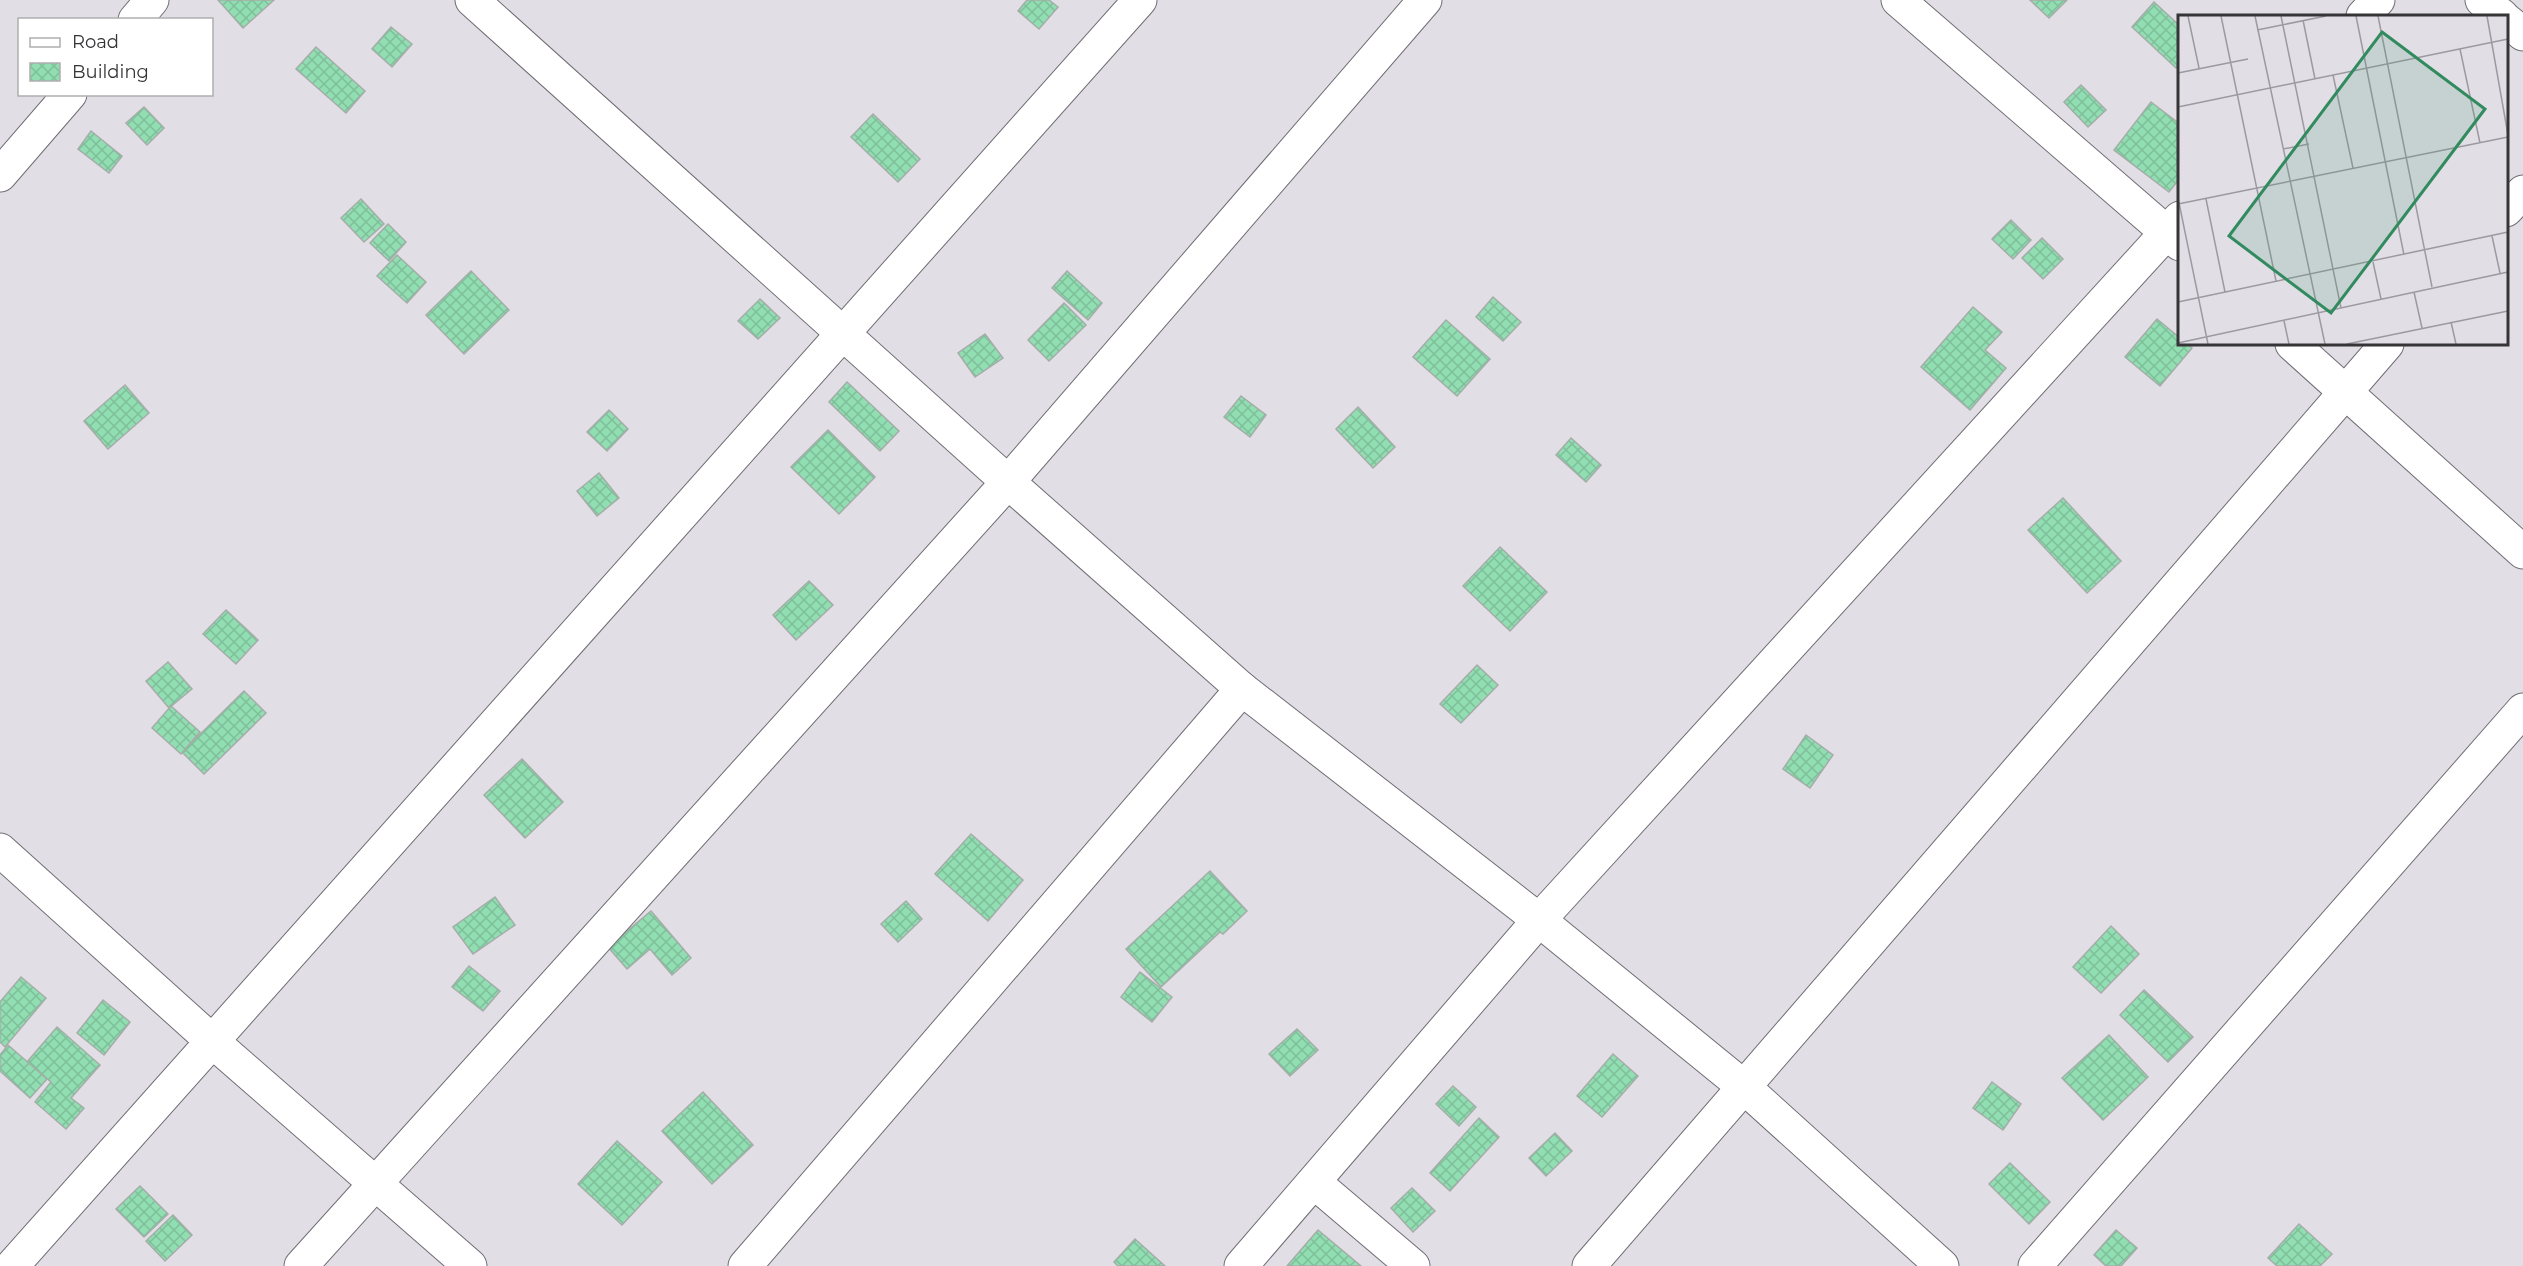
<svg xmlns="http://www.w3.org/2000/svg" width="2523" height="1266" viewBox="0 0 2523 1266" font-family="Montserrat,sans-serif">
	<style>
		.building { fill: url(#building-cross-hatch); stroke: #a5ada8; stroke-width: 1.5 }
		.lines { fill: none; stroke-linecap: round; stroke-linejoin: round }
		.street-casing { stroke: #706d74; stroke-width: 35 }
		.street { stroke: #fff; stroke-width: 33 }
		.inset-road { fill: none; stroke: #9c9aa0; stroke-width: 1.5 }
		.view { fill: #328a5f; fill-opacity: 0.15; stroke: #328a5f; stroke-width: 3 }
		.inset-edge { fill: none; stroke: #353437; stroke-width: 3 }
	</style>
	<defs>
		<pattern id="building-cross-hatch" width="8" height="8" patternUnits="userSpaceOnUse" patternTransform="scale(1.5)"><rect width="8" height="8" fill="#91deb2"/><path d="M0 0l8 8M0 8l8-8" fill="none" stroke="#7ebf9a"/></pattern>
	</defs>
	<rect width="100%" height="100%" fill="#e1dee6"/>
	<g class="building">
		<polygon points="218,0 274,0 243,28"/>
		<polygon points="1027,0 1049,0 1058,7 1039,29 1018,11"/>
		<polygon points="2030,0 2067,0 2049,18"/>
		<polygon points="2154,2 2180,26 2180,64 2176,68 2132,27"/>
		<polygon points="391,27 412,44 392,67 372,49"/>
		<polygon points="316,47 365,91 346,113 296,69"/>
		<polygon points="2081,85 2106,110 2088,127 2064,102"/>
		<polygon points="2151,102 2180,124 2180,178 2169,192 2114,150"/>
		<polygon points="144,107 164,128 147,145 126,123"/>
		<polygon points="873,114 920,159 898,182 851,137"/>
		<polygon points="91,131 122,156 109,173 78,149"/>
		<polygon points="361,199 384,224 364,242 341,218"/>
		<polygon points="2011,220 2031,240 2013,259 1992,239"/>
		<polygon points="388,224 406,242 389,261 370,243"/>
		<polygon points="2042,238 2063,259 2043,279 2022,258"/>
		<polygon points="397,255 426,282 407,303 377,276"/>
		<polygon points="471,271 509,310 464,354 426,315"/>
		<polygon points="1067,271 1102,303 1088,320 1052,288"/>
		<polygon points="1493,297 1521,322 1503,341 1476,317"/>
		<polygon points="760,299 780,318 758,339 738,321"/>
		<polygon points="1064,303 1086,325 1049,361 1028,340"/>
		<polygon points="1973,307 2002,332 1985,350 2006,368 1970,410 1921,367"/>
		<polygon points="2157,319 2180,338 2180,344 2187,344 2192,348 2160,386 2125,357"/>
		<polygon points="1446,320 1490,359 1457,396 1413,357"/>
		<polygon points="985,334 1003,358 975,377 958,353"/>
		<polygon points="847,382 899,431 880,451 829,402"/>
		<polygon points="125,385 149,413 108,449 84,421"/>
		<polygon points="1241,396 1266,415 1250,437 1224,417"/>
		<polygon points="1358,407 1395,447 1373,468 1336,429"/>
		<polygon points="609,410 628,429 607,451 587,432"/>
		<polygon points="828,430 875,477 839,514 791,467"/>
		<polygon points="1571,438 1601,465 1586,482 1556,455"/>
		<polygon points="599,473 619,498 597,516 577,491"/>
		<polygon points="2063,498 2121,561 2087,593 2028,530"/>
		<polygon points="1500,547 1547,592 1510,631 1463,586"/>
		<polygon points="809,581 833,605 796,640 773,615"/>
		<polygon points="226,610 258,640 236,664 203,634"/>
		<polygon points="168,662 192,689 169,708 146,681"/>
		<polygon points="1477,665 1498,685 1461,723 1440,704"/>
		<polygon points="244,691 266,713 204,774 182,752"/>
		<polygon points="171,706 200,732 181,754 152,728"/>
		<polygon points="1806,735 1833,755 1810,788 1783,769"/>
		<polygon points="522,759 563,802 525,838 484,795"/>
		<polygon points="971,834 1023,880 988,921 935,874"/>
		<polygon points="1210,871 1247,911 1223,934 1220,932 1161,987 1126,949"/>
		<polygon points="495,897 515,925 473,954 453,927"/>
		<polygon points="906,901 922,919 898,942 881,924"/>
		<polygon points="651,911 691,958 672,975 650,949 627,969 608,947"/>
		<polygon points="2111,926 2139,954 2101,993 2073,967"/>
		<polygon points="469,966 500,991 483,1011 452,987"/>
		<polygon points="1140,972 1172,997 1152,1022 1121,997"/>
		<polygon points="21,977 46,998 5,1047 0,1042 0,1002"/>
		<polygon points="2144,990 2193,1037 2168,1062 2120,1015"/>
		<polygon points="103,1000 130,1022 104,1055 77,1033"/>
		<polygon points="57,1027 100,1065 71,1098 84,1108 66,1129 35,1102 51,1082 27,1062"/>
		<polygon points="1297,1029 1318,1050 1290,1076 1269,1054"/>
		<polygon points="2109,1035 2148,1077 2103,1120 2062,1078"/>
		<polygon points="8,1045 47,1079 30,1098 0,1071 0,1055"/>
		<polygon points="1613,1054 1638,1076 1602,1117 1577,1096"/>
		<polygon points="1992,1082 2021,1104 2003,1130 1973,1108"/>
		<polygon points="1453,1086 1476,1107 1459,1126 1436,1104"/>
		<polygon points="703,1092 753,1145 712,1184 662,1131"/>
		<polygon points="1479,1118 1499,1137 1450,1191 1430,1173"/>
		<polygon points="1555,1133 1572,1151 1546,1176 1529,1158"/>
		<polygon points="617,1141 662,1182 622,1225 578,1184"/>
		<polygon points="2010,1163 2050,1202 2029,1224 1989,1184"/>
		<polygon points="140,1186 168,1214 144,1237 116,1209"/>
		<polygon points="1412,1188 1435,1211 1413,1232 1391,1208"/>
		<polygon points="173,1215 192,1235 165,1261 146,1241"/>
		<polygon points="2299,1224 2332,1254 2320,1266 2277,1266 2268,1258"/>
		<polygon points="1318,1230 1361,1266 1287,1266"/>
		<polygon points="2116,1230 2137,1248 2121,1266 2106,1266 2094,1255"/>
		<polygon points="1135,1239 1165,1266 1118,1266 1114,1262"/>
	</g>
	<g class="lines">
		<g class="street-casing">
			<g id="street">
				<polyline points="472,0 1008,482 1242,689 1539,920 1744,1087 1942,1266"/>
				<polyline points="1898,0 2180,244"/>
				<polyline points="2482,0 2502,16"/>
				<polyline points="2363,16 2378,0"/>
				<polyline points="135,20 152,0"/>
				<polyline points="2506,20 2523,34"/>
				<polyline points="0,175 70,94"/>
				<polyline points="2506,210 2523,192"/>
				<polyline points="2292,344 2523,552"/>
				<polyline points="0,850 212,1041 470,1266"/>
				<polyline points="1314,1182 1413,1266"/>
				<polyline points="12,1266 1140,0"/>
				<polyline points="301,1266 1008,482 1425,0"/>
				<polyline points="745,1266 1242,689"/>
				<polyline points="1241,1266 1539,920 2180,218"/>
				<polyline points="1589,1266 2387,344"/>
				<polyline points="2035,1266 2523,710"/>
			</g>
		</g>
		<use href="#street" class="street"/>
	</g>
	<g transform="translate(2178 15)">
		<rect width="330" height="330" fill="#e1dee6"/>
		<path class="inset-road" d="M10,1L21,53M43,1L98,266M77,1L147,329M103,1L163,293M178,1L226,240M200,1L254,272M309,1L330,120M125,5L137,64M79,15L148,1M282,34L302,128M0,58L70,44M155,60L175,153M0,92L330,24M105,134L131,129M0,183L30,329M28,184L47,277M0,189L330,122M314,221L322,258M195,247L203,284M236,277L244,313M0,287L330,217M106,306L111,329M273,307L278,329M0,328L330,257M169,329L330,296"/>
		<path class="view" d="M204,17L307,94L153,298L51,221Z"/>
		<rect width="330" height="330" class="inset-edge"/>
	</g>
	<rect x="18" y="18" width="195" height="78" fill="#ffffff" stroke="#aeaeaf" stroke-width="1.5"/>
	<rect x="30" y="38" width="30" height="9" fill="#ffffff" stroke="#aeaeaf" stroke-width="1.5"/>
	<text x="72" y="48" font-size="18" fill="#353437">Road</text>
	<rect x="30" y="63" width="30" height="18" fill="url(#building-cross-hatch)" stroke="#aeaeaf" stroke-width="1.5"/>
	<text x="72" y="78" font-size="18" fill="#353437">Building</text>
</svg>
